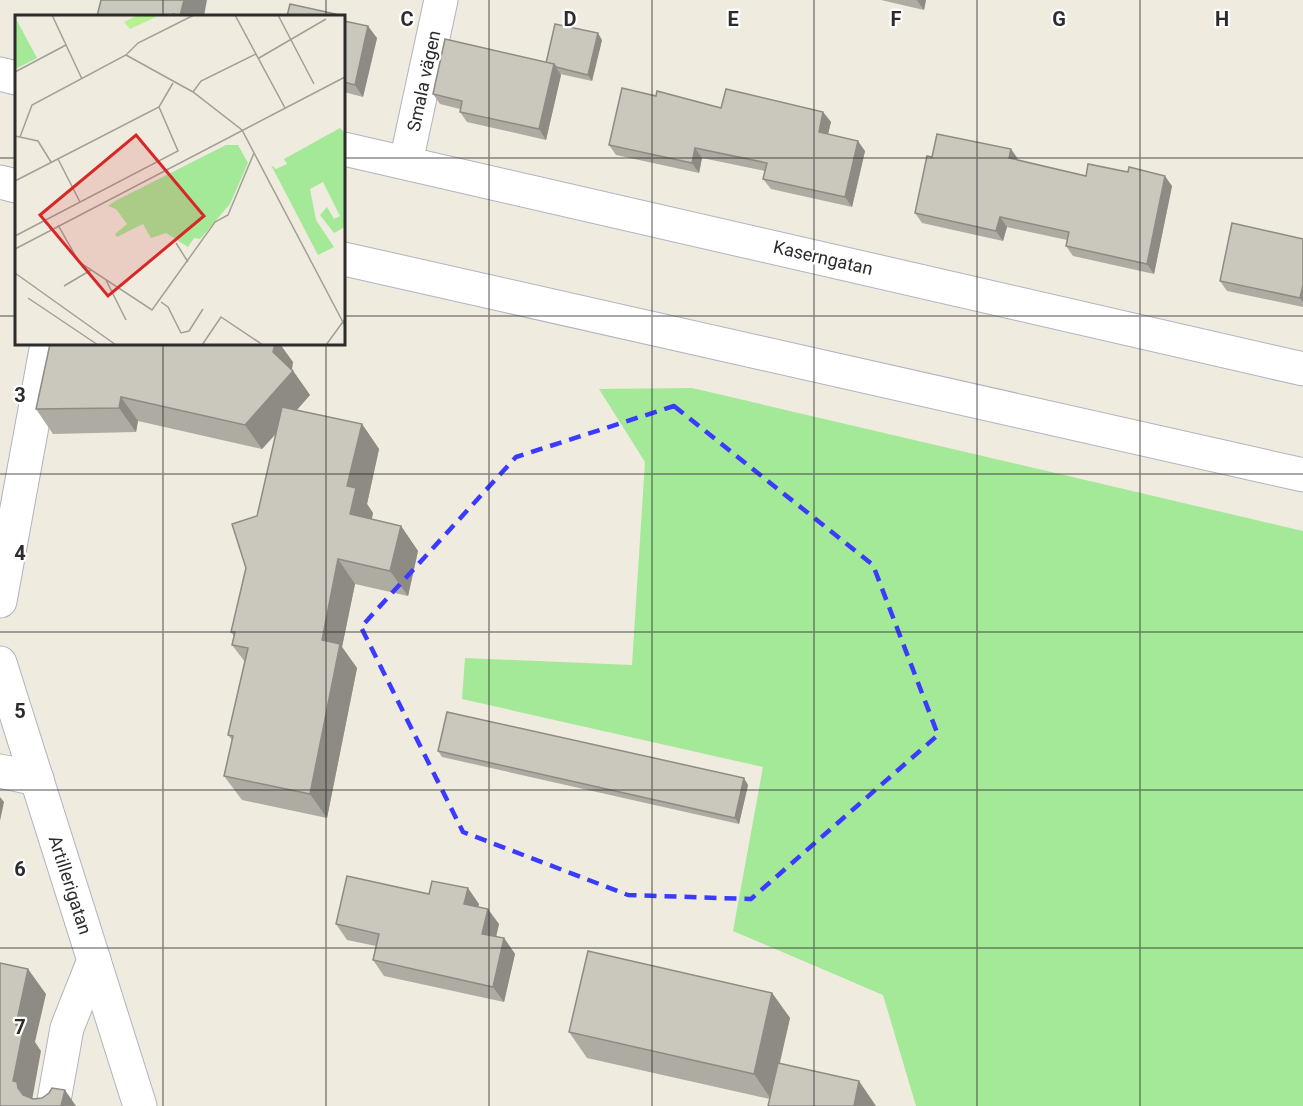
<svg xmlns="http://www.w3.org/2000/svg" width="1303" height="1106" viewBox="0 0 1303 1106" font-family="Roboto,sans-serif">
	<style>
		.green { fill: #a3e997 }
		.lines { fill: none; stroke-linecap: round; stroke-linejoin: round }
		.minor-casing { stroke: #b2b2c1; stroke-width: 35 }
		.secondary-casing { stroke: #b2b2c1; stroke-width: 35 }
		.minor { stroke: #fff; stroke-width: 33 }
		.secondary { stroke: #fff; stroke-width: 33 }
		.wall { fill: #aeaba3 }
		.shaded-wall { fill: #8d8b84 }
		.building { fill: #cac7bd; stroke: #8d8b84; stroke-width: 1.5 }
		.marked { fill: none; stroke: #3b3bff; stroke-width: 4.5; stroke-dasharray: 12 8; stroke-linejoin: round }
		.grid { fill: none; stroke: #2c2c2c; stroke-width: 1.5; stroke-opacity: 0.55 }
		.labels { text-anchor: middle; stroke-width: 4.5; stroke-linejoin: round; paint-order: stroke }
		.street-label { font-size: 18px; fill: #2c2c2c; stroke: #fff }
		.inset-road { fill: none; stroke: #a19f97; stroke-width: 1.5 }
		.view { fill: #d62828; fill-opacity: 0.15; stroke: #d62828; stroke-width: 3 }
		.inset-edge { fill: none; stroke: #2c2c2c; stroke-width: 3 }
		.grid-label { font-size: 20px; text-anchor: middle; font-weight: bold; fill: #2c2c2c; stroke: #fff; stroke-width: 4.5; stroke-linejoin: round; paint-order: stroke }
	</style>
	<rect width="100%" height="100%" fill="#efebde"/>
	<polygon class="green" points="692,388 1303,531 1303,1106 916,1106 883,995 733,931 763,767 462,699 465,658 632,665 645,462 599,389"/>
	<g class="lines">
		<g class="minor-casing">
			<g id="minor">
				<polyline points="0,74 16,78"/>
				<polyline points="344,149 1303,369"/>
				<polyline points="406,162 441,0"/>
				<polyline points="0,601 47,344"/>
				<polyline points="0,663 140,1106"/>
				<polyline points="0,771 37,779"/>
				<polyline points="53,1106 67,1028 94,960"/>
			</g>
		</g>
		<g class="secondary-casing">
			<g id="secondary">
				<polyline points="0,182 16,186"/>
				<polyline points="344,259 1303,475"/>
			</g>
		</g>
		<use href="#minor" class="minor"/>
		<use href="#secondary" class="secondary"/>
	</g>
	<g class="wall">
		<polygon points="881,0 926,0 924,10"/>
		<polygon points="344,21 377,38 363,97 344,92"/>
		<polygon points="602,40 592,81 560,74 561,75 546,140 467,122 460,112 460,109 440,104 433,94 546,63"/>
		<polygon points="721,108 823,112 831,122 828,134 865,151 852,207 771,189 763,179 765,171 702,158 699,173 616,155 609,145"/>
		<polygon points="932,157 1018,160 1086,176 1172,186 1154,274 1073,256 1066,246 1067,240 1007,227 1003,241 922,223 915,213"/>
		<polygon points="1303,239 1303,307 1227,291 1220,281"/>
		<polygon points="293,362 292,369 310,395 297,410 362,424 379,449 367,504 373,513 372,519 401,526 418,551 408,596 355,584 342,647 357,668 327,818 242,800 224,776 232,740 228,735 245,662 232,645 234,636 231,632 276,434 262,449 138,421 136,432 53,434 36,409"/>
		<polygon points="438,751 748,785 739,824 442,757"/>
		<polygon points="429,894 479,904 478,907 499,924 496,937 504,938 515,954 504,1002 384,976 373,960 376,946 347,940 336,924"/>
		<polygon points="772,993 790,1018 780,1063 876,1106 770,1099 587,1058 569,1032"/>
	</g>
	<g class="shaded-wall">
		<polygon points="184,0 207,0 204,16 180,16"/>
		<polygon points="917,0 926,0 924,10"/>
		<polygon points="368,26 377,38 363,97 355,85"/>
		<polygon points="598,33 602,40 592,81 588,75"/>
		<polygon points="554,64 561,75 546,140 539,129"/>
		<polygon points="823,112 831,122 826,142 819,132"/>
		<polygon points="858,141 865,151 852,207 845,197"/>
		<polygon points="695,148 702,158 699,173 692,163"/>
		<polygon points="1011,149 1018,159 1009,158"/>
		<polygon points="1165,176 1172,186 1154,274 1147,264"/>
		<polygon points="1000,217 1007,227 1003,241 996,231"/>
		<polygon points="1303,285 1303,302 1300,298"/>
		<polygon points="275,344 280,344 293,362 291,374 293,371 310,395 262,449 245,425 273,352"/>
		<polygon points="121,397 138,421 136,432 119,408"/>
		<polygon points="362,424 379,449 367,504 373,513 367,539 350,514 347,486"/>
		<polygon points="401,526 418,551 408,596 390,571"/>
		<polygon points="338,559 355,584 342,647 357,668 327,818 310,794 322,640"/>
		<polygon points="744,778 748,785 739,824 735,818"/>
		<polygon points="0,797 4,802 0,821"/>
		<polygon points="468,888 479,904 475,919 464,904"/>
		<polygon points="488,909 499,924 493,950 482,934"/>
		<polygon points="504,938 515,954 504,1002 493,987"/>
		<polygon points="28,969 46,994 35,1042 41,1051 31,1106 13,1081 16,1025"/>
		<polygon points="772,993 790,1018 771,1099 754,1074"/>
		<polygon points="859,1081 876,1106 854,1106"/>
		<polygon points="65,1090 76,1106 61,1106"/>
	</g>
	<g class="building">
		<polygon points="101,0 184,0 180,16 173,14 173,16 97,16"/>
		<polygon points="290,4 336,14 336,16 287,16"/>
		<polygon points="344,21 368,26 355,85 344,82"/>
		<polygon points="555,24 598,33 588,75 556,67 554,64 546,63"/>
		<polygon points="445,39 554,64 539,129 460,112 462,101 433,94"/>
		<polygon points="622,88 656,96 657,91 721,108 726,89 823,112 819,132 858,141 845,197 763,179 767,163 695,148 692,163 609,145"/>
		<polygon points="937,134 1011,149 1009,158 1086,176 1088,164 1128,172 1129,167 1165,176 1147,264 1066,246 1069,232 1000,217 996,231 915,213 927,156 932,157"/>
		<polygon points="1232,223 1303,239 1303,285 1300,298 1220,281"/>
		<polygon points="50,344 275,344 273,352 293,371 245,425 121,397 119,408 36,409"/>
		<polygon points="282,407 362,424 347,486 356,488 350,514 401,526 390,571 338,559 322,640 340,644 310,794 224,776 233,736 228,735 248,648 232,645 235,632 231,632 246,568 232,524 257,516"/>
		<polygon points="447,712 744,778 735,818 438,751"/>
		<polygon points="347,876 429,894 432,881 468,888 464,904 488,909 482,934 504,938 493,987 373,960 379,934 336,924"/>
		<polygon points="588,951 772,993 754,1074 569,1032"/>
		<polygon points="0,963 28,969 16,1025 24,1026 13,1081 17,1082 18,1088 23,1095 33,1099 42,1098 49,1093 52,1088 65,1090 61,1106 0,1106"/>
		<polygon points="778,1063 859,1081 854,1106 768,1106"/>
	</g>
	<path class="marked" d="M674,406L873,565L938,735L751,899L628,895L463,832L361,627L516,457Z"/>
	<path class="grid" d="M163,0V16M326,0V16M489,0V1106M652,0V1106M814,0V1106M977,0V1106M1140,0V1106M0,158H16M344,158H1303M0,316H16M344,316H1303M163,344V1106M326,344V1106M0,474H1303M0,632H1303M0,790H1303M0,948H1303"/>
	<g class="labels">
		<g class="street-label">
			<text transform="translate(424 81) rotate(-78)" y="6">Smala vägen</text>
			<text transform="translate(823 258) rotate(13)" y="6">Kaserngatan</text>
			<text transform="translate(70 885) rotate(72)" y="6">Artillerigatan</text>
		</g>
	</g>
	<g transform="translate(15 15)">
		<rect width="330" height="330" fill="#efebde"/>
		<path d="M0,2L22,43L0,54ZM325,113L330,118V212L319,218L305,200L312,192L319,204L325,201L308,167L295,174L301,205L319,232L303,240L256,150L261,154L272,149L269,144ZM211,130H223L233,148L215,189L185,224L179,223L173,232L151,218L136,223L128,209L102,222L100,219L112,209L101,194L93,191L100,186Z" fill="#a3e997"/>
		<path d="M123,0H140L141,2L115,14L109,7Z" fill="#b7f192"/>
		<path class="inset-road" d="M37,0L67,64M220,0L270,93M263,0L299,69M111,40L178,77L227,115L330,311M244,43L311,4M0,57L51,30M178,77L186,66L241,39M0,121L23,126L36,147M5,122L17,90L111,40L123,28L179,0M43,144L65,187M0,166L144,92L158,68M43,210L64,247L137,295L200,207L213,200L239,138M0,221L163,136L144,92M161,228L173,247M0,234L330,62M0,258L101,330M91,265L111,305M49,271L76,255M13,283L83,330M146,287L153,292L166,318L174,316L188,294M187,330L206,302L248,330M311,330L330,304"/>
		<path class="view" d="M121,120L189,201L93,281L25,200Z"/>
		<rect width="330" height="330" class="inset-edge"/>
	</g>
	<g class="grid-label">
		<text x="407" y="26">C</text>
		<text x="570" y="26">D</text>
		<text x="733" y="26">E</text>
		<text x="896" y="26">F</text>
		<text x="1059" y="26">G</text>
		<text x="1222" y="26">H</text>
		<text x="20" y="402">3</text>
		<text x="20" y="560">4</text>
		<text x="20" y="718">5</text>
		<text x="20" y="876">6</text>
		<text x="20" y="1034">7</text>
	</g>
</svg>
